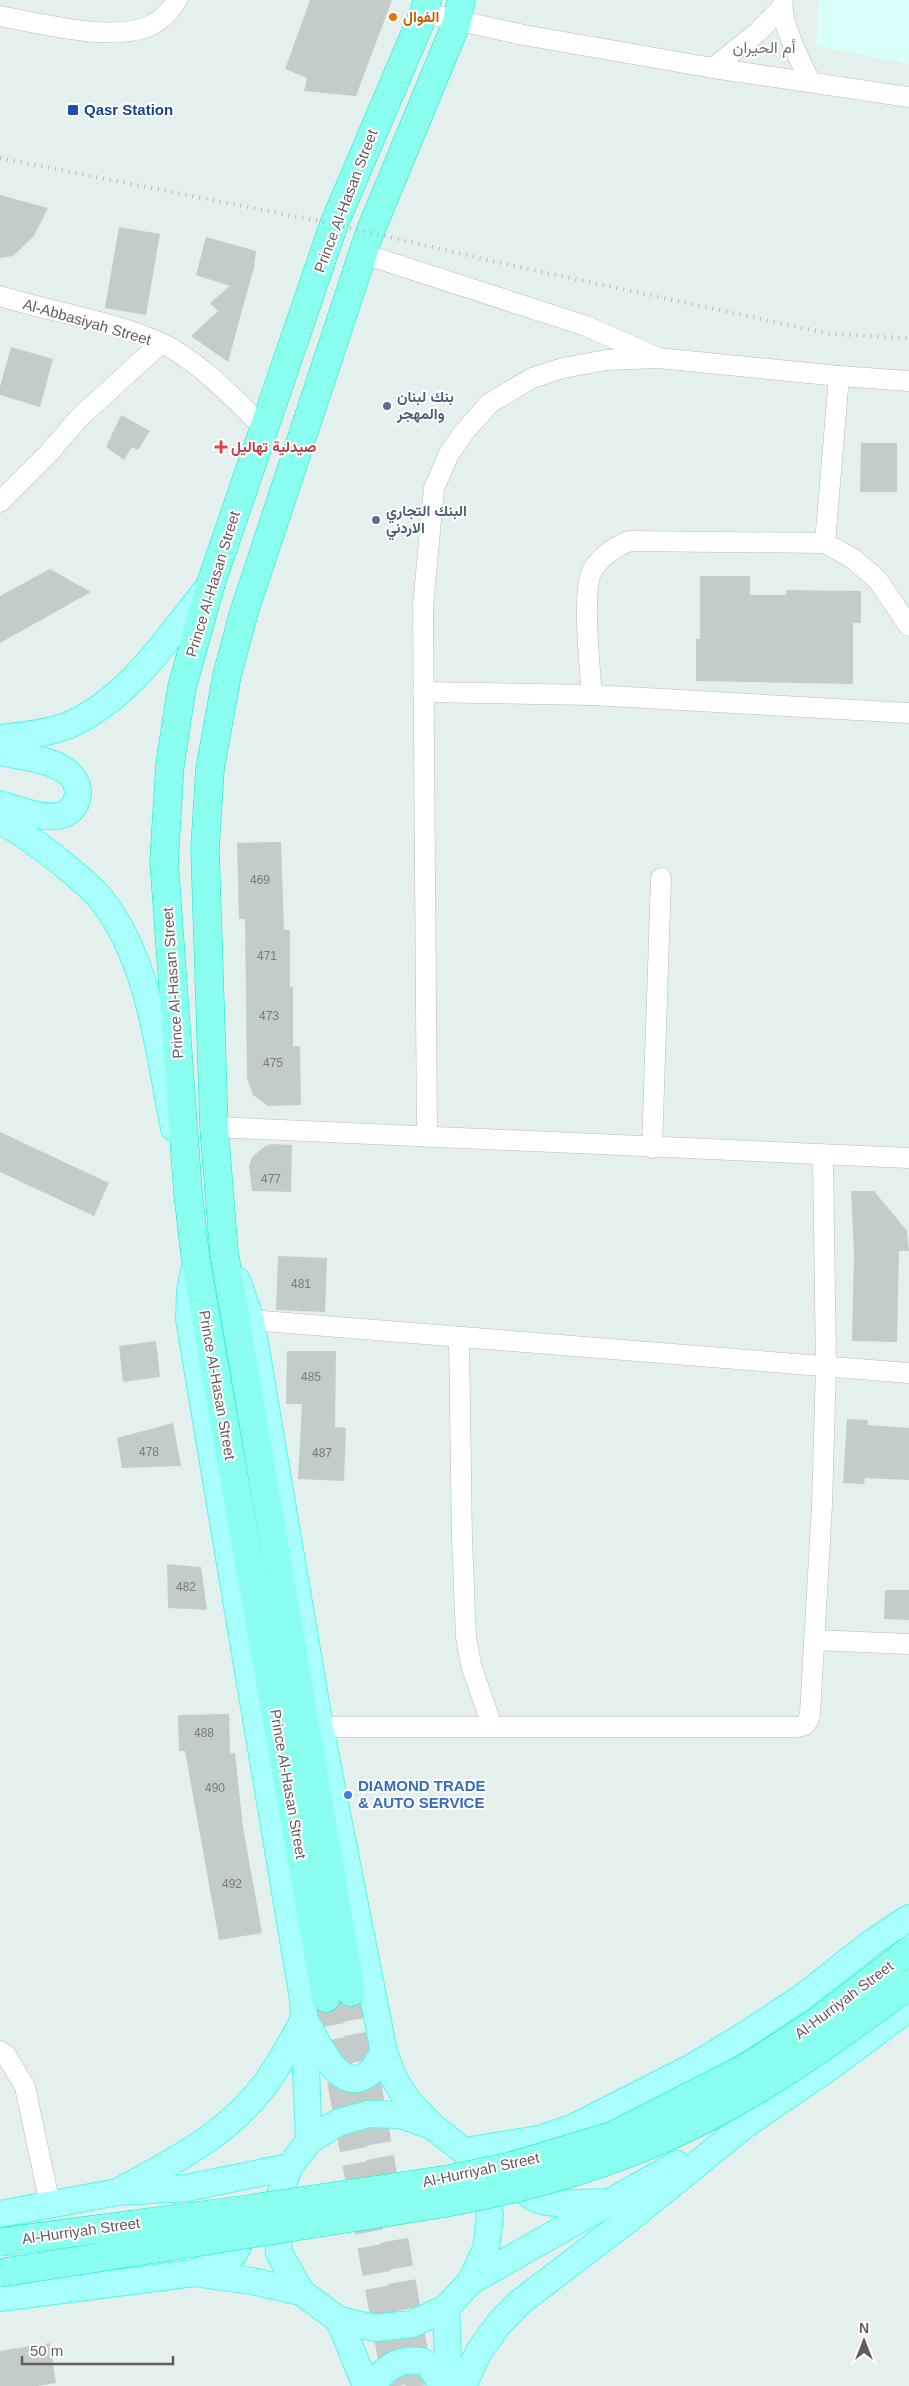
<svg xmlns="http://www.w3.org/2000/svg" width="909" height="2386" viewBox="0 0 909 2386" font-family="Arial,Vazirmatn,sans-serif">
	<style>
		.commercial { fill: #d9fffb }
		.building { fill: #c2cdca }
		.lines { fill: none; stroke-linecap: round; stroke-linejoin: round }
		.highway-tunnel { stroke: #c4cbca; stroke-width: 28; stroke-dasharray: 28 14; stroke-linecap: butt }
		.minor-casing { stroke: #c1b8bb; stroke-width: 21 }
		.major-casing { stroke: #4ffde0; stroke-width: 28 }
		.highway-casing { stroke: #00f3c3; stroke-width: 29 }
		.minor { stroke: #fff; stroke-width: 20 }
		.major { stroke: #a9fffb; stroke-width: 26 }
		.highway { stroke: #8bffef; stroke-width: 28 }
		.rail { stroke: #b7b5b6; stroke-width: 4; stroke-dasharray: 1 6; stroke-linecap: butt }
		.highway-bridge-casing { stroke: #00f3c3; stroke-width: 29; stroke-linecap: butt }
		.highway-bridge { stroke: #8bffef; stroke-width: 28 }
		.food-dot { fill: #e8710a; stroke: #fff; stroke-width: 2 }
		.transit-dot { fill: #1a4fb4; stroke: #fff; stroke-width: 2 }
		.service-dot { fill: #5c6f8a; stroke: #fff; stroke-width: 2 }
		.health-dot { fill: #e0444e; stroke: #fff; stroke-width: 2 }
		.shop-dot { fill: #3f7fe0; stroke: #fff; stroke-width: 2 }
		.labels { text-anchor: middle; stroke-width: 4; stroke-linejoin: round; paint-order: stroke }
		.number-label { font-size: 12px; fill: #7d787a }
		.food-label { font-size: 15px; font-weight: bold; fill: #c56008; stroke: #fff; text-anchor: start }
		.transit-label { font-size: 15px; font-weight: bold; fill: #164399; stroke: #fff; text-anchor: start }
		.street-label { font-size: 15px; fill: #665b5f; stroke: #fff }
		.service-label { font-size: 15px; font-weight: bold; fill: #4e5e75; stroke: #fff; text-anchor: start }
		.health-label { font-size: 15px; font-weight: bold; fill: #be3a42; stroke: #fff; text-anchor: start }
		.shop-label { font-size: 15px; font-weight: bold; fill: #366cbe; stroke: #fff; text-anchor: start }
		.neighbourhood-label { font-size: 16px; fill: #786c71; stroke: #fff }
	</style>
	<rect width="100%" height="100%" fill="#e3f0ee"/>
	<polygon class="commercial" points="819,0 909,0 909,64 816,46"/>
	<g class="building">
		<polygon points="310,0 392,0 356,96 304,91 307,78 285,69"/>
		<polygon points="0,195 48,208 34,236 13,256 0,258"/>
		<polygon points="119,227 160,234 146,315 105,308"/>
		<polygon points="206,237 256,251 254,267 228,362 191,336 218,311 210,303 230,286 196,275"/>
		<polygon points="11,347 53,359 40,407 0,395 0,387"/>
		<polygon points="121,415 150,431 138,450 132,447 124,460 106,447"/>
		<polygon points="861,443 897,443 897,492 860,492"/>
		<polygon points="50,569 91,592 0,643 0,596"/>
		<polygon points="700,576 750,576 750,595 786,595 786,590 861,591 861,623 853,623 853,684 696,681 696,639 700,639"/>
		<polygon points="281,842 284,930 290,930 290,987 293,987 293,1046 300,1046 301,1105 268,1106 253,1095 247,1078 245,919 239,919 237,843"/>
		<polygon points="0,1132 109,1183 94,1216 0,1172"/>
		<polygon points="271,1144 292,1145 291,1192 252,1191 249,1166 252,1157 264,1147"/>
		<polygon points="851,1191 874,1191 907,1231 909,1251 899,1251 897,1342 852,1341 854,1253"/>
		<polygon points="278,1256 327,1258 325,1312 276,1310"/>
		<polygon points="156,1341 160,1377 123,1382 119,1346"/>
		<polygon points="287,1351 336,1351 335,1427 346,1428 344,1481 298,1479 302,1404 286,1404"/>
		<polygon points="847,1419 868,1420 867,1425 909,1428 909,1480 865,1478 864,1484 843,1483"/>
		<polygon points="173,1423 181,1466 122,1468 117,1438"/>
		<polygon points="167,1564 201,1567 207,1610 168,1608"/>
		<polygon points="885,1590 909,1590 909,1620 884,1619"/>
		<polygon points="229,1714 230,1753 235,1753 243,1827 262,1933 219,1940 185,1751 179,1751 178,1715"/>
		<polygon points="50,2343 56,2383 38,2386 0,2386 0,2351"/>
	</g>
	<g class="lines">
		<g class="highway-tunnel">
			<polyline points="351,1992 420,2386"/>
			<polyline points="326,1998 397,2386"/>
		</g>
		<g class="minor-casing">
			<g id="minor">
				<path d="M783,0C779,22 801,61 810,82"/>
				<polyline points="424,13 524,35 713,68 909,97"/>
				<path d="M0,16C38,23 118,44 153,24C163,19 171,10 177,0"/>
				<polyline points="713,68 758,32 782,7"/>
				<polyline points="364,254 586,326 654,356"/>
				<path d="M0,296C52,312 113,321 161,343C197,359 236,401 264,428"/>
				<polyline points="0,502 48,454 79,418 161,343"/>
				<polyline points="825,543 852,558 877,579 909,626"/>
				<polyline points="423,692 592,695 909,713"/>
				<path d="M592,695C590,669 581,588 593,569C602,555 615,547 629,541L825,543L839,376"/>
				<polyline points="214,1127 909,1158"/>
				<polyline points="427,1137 423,606 434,488 449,454 464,432 490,403 532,378 563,368 606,360 658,358 839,376 909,381"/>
				<polyline points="652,1148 661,878"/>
				<polyline points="251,1320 909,1373"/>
				<polyline points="459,1338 462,1539 466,1637 471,1665 492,1726"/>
				<polyline points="814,1640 909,1644"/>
				<path d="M320,1727H794C805,1727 807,1725 810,1714L822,1505L826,1367L823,1156"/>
				<polyline points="0,2051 6,2055 25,2087 50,2204"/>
			</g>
		</g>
		<g class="major-casing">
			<g id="major">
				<path d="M0,738C21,736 52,733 71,724C132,696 170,634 211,584"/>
				<path d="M0,752C21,757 48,758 66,771C73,776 78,784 78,793C74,833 22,811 0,804"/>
				<path d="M0,820C29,837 51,853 76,875C85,883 94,890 101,899C151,963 158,1050 174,1128"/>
				<polyline points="194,1271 190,1292 189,1319 303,1999 309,2141"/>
				<polyline points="237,1280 251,1320 320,1727 384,2052 393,2077 408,2101 432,2126 464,2151 482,2181 490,2215 486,2249 471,2281 446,2308 412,2324 375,2328 339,2320 301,2292 279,2253 275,2209 289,2167 309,2141 337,2123 368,2114 401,2115 432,2126"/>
				<path d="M307,2024C318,2043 339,2095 368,2074C375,2069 379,2059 384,2052"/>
				<polyline points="464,2151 539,2139 574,2127 694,2066 745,2035 801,1998 874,1941 909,1918"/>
				<path d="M521,2166C521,2176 522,2188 530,2195C544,2208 589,2202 608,2202"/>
				<path d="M123,2189C178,2159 235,2130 271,2076C283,2058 293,2039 304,2020"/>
				<polyline points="0,2214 117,2192 186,2188 289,2167"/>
				<path d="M197,2271C218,2264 236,2263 240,2238C241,2230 239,2222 235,2215"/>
				<polyline points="471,2281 677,2164"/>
				<polyline points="0,2298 194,2273 252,2281 301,2292"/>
				<polyline points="446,2308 449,2386"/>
				<polyline points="339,2320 366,2386"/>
				<path d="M375,2386C380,2369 401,2358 419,2361C431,2362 437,2376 441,2386"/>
				<polyline points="463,2386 479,2351 498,2325 519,2303 638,2212 745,2125 834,2064 909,2008"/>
			</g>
		</g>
		<g class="highway-casing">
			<g id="highway">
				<polyline points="351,1992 224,1252 214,1127 205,848 210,769 227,675 244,612 370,232 457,22 461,0"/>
				<polyline points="326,1998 196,1263 188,1193 164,861 170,764 182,687 211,583 334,224 424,13 427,0"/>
			</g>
		</g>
		<use href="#minor" class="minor"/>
		<use href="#major" class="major"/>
		<use href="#highway" class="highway"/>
		<polyline class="rail" points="0,158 334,224 487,260 831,334 909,338"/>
		<g class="highway-bridge-casing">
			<g id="highway-bridge">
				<polyline points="0,2242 242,2210 450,2179 508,2167 612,2136 749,2066 817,2022 909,1951"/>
				<path d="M0,2273L445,2203C517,2190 589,2171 656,2142C748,2103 829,2044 909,1985"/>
			</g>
		</g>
		<use href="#highway-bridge" class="highway-bridge"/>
	</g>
	<circle class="food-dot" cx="393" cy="17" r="5"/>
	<rect class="transit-dot" x="67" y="104" width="12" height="12" rx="2.5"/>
	<g class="service-dot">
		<circle cx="387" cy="406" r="5"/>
		<circle cx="376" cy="520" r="5"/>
	</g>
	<path class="health-dot" d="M218.5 439.5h5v5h5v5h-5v5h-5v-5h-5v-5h5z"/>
	<circle class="shop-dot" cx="348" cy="1795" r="5"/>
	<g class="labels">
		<g class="number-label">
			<text x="260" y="884">469</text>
			<text x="267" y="960">471</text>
			<text x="269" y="1020">473</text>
			<text x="273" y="1067">475</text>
			<text x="271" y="1183">477</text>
			<text x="301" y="1288">481</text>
			<text x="311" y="1381">485</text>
			<text x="149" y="1456">478</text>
			<text x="322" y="1457">487</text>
			<text x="186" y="1591">482</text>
			<text x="204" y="1737">488</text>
			<text x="215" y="1792">490</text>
			<text x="232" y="1888">492</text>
		</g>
		<g class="food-label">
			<text x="403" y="22">الفوال</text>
		</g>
		<g class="transit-label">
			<text x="84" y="115">Qasr Station</text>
		</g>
		<g class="street-label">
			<text transform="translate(346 201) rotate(-69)" y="5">Prince Al-Hasan Street</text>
			<text transform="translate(87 322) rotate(16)" y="5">Al-Abbasiyah Street</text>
			<text transform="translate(213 584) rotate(-73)" y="5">Prince Al-Hasan Street</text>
			<text transform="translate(173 983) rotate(-94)" y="5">Prince Al-Hasan Street</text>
			<text transform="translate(217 1385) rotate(80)" y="5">Prince Al-Hasan Street</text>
			<text transform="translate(288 1784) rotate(80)" y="5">Prince Al-Hasan Street</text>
			<text transform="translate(844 2000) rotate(-37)" y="5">Al-Hurriyah Street</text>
			<text transform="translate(481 2170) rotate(-12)" y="5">Al-Hurriyah Street</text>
			<text transform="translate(81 2231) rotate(-8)" y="5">Al-Hurriyah Street</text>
		</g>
		<g class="service-label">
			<text x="397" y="402">بنك لبنان<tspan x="397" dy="17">والمهجر</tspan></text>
			<text x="386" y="516">البنك التجاري<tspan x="386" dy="17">الاردني</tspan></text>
		</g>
		<g class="health-label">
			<text x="231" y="452">صيدلية تهاليل</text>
		</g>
		<g class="shop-label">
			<text x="358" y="1791">DIAMOND TRADE<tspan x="358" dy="17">&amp; AUTO SERVICE</tspan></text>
		</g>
		<g class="neighbourhood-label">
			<text x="764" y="53">أم الحيران</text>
		</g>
	</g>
	<g transform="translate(864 2341)" stroke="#ffffff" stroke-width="4" paint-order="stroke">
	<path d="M0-4L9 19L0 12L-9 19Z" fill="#665b5f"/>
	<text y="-8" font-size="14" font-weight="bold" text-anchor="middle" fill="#665b5f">N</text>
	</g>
	<path d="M22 2356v8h151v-8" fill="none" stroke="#665b5f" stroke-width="2.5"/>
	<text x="30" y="2356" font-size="15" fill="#665b5f" stroke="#ffffff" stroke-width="4" paint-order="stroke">50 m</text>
</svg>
